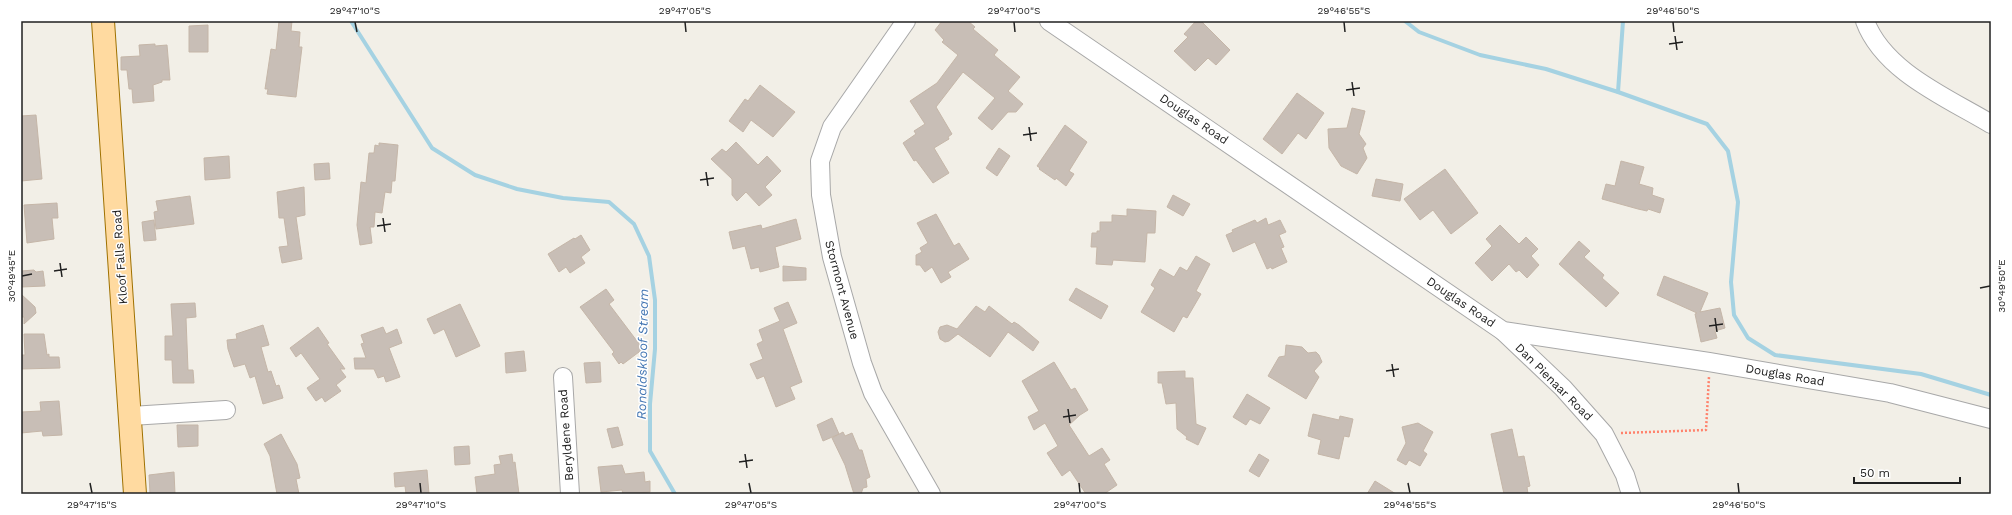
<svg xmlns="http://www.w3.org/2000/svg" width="2012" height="515" viewBox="0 0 2012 515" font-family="'Work Sans',sans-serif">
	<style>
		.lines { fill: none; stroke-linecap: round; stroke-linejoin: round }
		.stream { stroke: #a5d2e2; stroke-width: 4 }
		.building { fill: #c8beb6; stroke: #c5b6a8 }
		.minor-casing { stroke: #a8a8a8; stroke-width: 20 }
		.major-casing { stroke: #9f7100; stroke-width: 24 }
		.path { stroke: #ff826c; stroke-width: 2.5; stroke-dasharray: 2 2; stroke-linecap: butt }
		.minor { stroke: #fff; stroke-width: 18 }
		.major { stroke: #ffdaa0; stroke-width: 22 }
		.ticks { fill: none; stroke: #212121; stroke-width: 1.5 }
		.labels { text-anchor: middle; stroke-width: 3; stroke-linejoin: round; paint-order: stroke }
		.street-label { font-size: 12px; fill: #212121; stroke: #fff }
		.water-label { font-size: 13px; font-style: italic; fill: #4275b2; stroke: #fff }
		.neatline { fill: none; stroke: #212121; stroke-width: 1.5 }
		.ticks-label { font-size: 10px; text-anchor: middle; fill: #212121 }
	</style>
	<rect width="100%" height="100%" fill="#f2efe7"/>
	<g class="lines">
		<g class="stream">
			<polyline points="351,21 432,148 475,175 517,189 563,198 609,202 634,224 649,256 655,300 655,349 650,404 650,451 675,494"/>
			<polyline points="1405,21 1419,32 1480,55 1546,69 1618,92 1707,124 1728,151 1738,202 1731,282 1734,315 1748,338 1775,355 1921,374 1991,395"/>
			<polyline points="1618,92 1623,21"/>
		</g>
	</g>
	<g class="building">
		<polygon points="279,21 292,21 291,31 300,32 299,47 302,47 296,97 267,94 268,89 265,89 271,49 276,50"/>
		<polygon points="942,21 968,21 975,27 973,29 998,50 994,55 1020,77 1008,91 1023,104 1016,112 1008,112 992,130 978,118 995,98 963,72 936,107 952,134 948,137 949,139 934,148 949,173 933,183 916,160 914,161 903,143 916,134 914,131 925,124 910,101 937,83 958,55 942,42 944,40 935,30"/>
		<polygon points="1196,21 1201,21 1230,50 1216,65 1208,58 1195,71 1174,51 1188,37 1184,34"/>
		<polygon points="208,25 208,52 189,52 189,26"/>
		<polygon points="155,44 155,46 167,45 170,80 162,80 162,82 153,85 154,101 133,103 132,89 129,89 127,70 121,70 121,57 140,56 139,45"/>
		<polygon points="760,85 795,112 773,137 751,120 743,132 729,121 745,99 748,101"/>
		<polygon points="1297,93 1324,113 1306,139 1298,133 1282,154 1263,139"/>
		<polygon points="1352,108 1365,111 1359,134 1366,144 1363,148 1367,158 1357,174 1341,166 1329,148 1328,129 1347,128"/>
		<polygon points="36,115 42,179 21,181 21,116"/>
		<polygon points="1065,125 1087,142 1069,171 1074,174 1066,186 1056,178 1055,180 1039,169 1040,168 1037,166"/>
		<polygon points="736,142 758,165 767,156 781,171 765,187 772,195 759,206 746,192 737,201 732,195 732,179 711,159 722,149 726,152"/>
		<polygon points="379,143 398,145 395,181 392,181 391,193 385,192 382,213 375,212 374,227 370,227 372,243 360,245 357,225 361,182 366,183 369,153 374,153 375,145 379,146"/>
		<polygon points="999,148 1010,156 997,176 986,168"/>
		<polygon points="229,156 230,178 205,180 204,158"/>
		<polygon points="1621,161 1644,167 1639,184 1653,188 1652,195 1664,199 1660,213 1648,209 1647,211 1638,209 1602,199 1606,184 1615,186"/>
		<polygon points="329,163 330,179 315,180 314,164"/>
		<polygon points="1445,169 1478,213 1451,234 1433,210 1420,220 1404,199"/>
		<polygon points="1376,179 1403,184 1400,201 1372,196"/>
		<polygon points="304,187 305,215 296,217 302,259 282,263 279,247 288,246 284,218 279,218 277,192"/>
		<polygon points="1173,195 1190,204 1183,216 1167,207"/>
		<polygon points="190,196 194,224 156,229 154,212 158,211 156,201"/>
		<polygon points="57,203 58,218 52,218 54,239 27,243 24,205"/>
		<polygon points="1127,209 1156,211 1155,233 1147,233 1145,262 1113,260 1112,265 1096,264 1097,247 1091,247 1092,233 1097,233 1097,231 1100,231 1100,222 1112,222 1112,215 1127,216"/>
		<polygon points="936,214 954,246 959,243 969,259 948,272 951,277 941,283 932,267 925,272 920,265 916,265 916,255 922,252 920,248 928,243 917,223"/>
		<polygon points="1266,218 1268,225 1280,220 1286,232 1279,235 1284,247 1281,248 1287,262 1272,269 1271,267 1267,269 1255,242 1233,252 1226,235 1233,232 1232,230 1255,220 1257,223"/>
		<polygon points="796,219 801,239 775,247 779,267 760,272 759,267 751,269 745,246 733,249 729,232 761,225 762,229"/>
		<polygon points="154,220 156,240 144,241 142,222"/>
		<polygon points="1500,225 1519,244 1526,237 1538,249 1531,256 1539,265 1527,278 1519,270 1516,272 1509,264 1492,281 1475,263 1492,246 1486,239"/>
		<polygon points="581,235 590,250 581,257 585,263 570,273 566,267 559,272 548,254 574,238 575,239"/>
		<polygon points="1579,241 1590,251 1584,257 1604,275 1602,278 1619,293 1606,307 1559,264"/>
		<polygon points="1196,256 1210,264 1196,291 1201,294 1187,318 1183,316 1174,332 1141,312 1155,288 1151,285 1160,269 1174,277 1180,267 1187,271"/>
		<polygon points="783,266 806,268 806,280 783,281"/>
		<polygon points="34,270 36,272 43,271 45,286 21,287 21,271"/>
		<polygon points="1664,276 1708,293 1700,312 1720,308 1725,328 1715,331 1717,338 1701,342 1695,314 1697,313 1657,295"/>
		<polygon points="1076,288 1108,306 1101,319 1069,300"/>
		<polygon points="606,289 614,300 609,304 643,349 623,364 621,362 619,364 612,354 614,352 580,307"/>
		<polygon points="21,294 35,307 36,313 24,324 24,317 21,317"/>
		<polygon points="788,302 797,323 783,329 802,382 790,387 795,399 776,407 764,376 757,379 750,364 763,359 757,344 763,341 759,330 780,321 774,308"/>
		<polygon points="195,303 196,317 186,318 188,370 193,370 194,383 173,383 172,360 165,360 165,336 173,336 171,304"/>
		<polygon points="460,304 480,346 456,357 444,329 434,334 427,319"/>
		<polygon points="976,306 985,312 989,306 1012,324 1014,322 1019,325 1039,342 1033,351 1008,332 990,357 958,334 949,341 945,342 940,339 938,332 940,327 947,325 957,329"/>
		<polygon points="263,325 269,345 261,347 268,372 271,371 276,386 279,385 283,398 263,404 255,376 250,378 245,364 234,367 228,349 227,340 237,339 236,334"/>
		<polygon points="318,327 329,343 327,344 345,369 340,369 346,377 336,385 341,391 325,402 322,397 316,401 307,388 320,379 301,353 296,357 290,348"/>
		<polygon points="383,327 386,334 397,329 402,343 389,348 400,377 386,382 384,376 378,378 374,369 355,369 354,358 366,358 361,344 364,343 361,335"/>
		<polygon points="24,334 44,334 47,355 49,354 49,357 59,357 60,368 21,369 21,355 25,355"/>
		<polygon points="1286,345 1302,347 1308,353 1316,352 1319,355 1322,362 1314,371 1319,377 1306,399 1268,376 1279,357 1285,356"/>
		<polygon points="524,351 526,371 506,373 505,353"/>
		<polygon points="600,362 601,382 586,383 584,363"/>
		<polygon points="1054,362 1071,390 1075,388 1088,410 1080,415 1069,425 1089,456 1102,448 1110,460 1104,464 1117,485 1104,494 1086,494 1070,470 1062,476 1047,453 1058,446 1045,423 1034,430 1028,417 1039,411 1022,381"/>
		<polygon points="1185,371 1185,378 1193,378 1196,424 1206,428 1198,445 1186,439 1187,437 1177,429 1176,403 1166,404 1162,383 1158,383 1158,372"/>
		<polygon points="1247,394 1270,408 1260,424 1250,419 1246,425 1233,417"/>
		<polygon points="59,401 62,435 43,436 42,431 21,433 21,412 41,411 40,402"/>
		<polygon points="1313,414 1339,420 1340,416 1353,419 1349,437 1344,436 1339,459 1318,454 1321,440 1308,436"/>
		<polygon points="832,418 839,434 823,441 817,425"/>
		<polygon points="1418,423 1433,432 1423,451 1427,454 1420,466 1409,460 1406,465 1397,460 1406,443 1402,427"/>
		<polygon points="177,425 198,425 198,446 178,447"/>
		<polygon points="618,427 623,445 612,448 607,429"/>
		<polygon points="1512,429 1518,457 1524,456 1530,486 1527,487 1528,494 1504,494 1491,434"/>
		<polygon points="843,432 845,436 852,433 859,450 862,450 870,477 866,479 867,487 863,488 861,494 854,494 845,465 832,438"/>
		<polygon points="281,434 297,464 300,478 296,479 299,494 277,494 270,456 264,444"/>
		<polygon points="469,446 470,464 455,465 454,447"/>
		<polygon points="512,454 513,463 515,462 519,494 477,494 475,477 495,474 494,465 501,464 499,456"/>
		<polygon points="1259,454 1269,460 1259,477 1249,471"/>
		<polygon points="622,465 625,474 644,472 645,482 650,481 650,492 623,494 622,490 601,492 598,467"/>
		<polygon points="427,470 429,494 406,494 405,486 395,487 394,473"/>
		<polygon points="174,472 175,494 150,494 149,475"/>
		<polygon points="1375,481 1396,494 1367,494"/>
	</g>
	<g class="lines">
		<g class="minor-casing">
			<g id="minor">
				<polyline points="906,21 832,127 820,161 821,195 832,257 862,363 873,393 931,494"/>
				<polyline points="1049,21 1503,331 1709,362 1890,393 1991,419"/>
				<path d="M1865,21C1884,72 1948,98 1991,124"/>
				<polyline points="1503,331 1563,388 1604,434 1625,475 1631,494"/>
				<polyline points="563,377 570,494"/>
				<polyline points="131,416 226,410"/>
			</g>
		</g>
		<g class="major-casing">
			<polyline id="major" points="103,21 135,494"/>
		</g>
		<polyline class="path" points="1621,433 1706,430 1709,377"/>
		<use href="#minor" class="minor"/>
		<use href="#major" class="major"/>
	</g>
	<path class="ticks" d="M355,22L357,32M685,22L686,32M1014,22L1015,32M1344,22L1345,32M1673,22L1674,32M1675,36L1677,50M1669,44L1683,42M1352,82L1354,96M1346,90L1360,88M1029,127L1031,141M1023,135L1037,133M706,172L708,186M700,180L714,178M383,218L385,232M377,226L391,224M60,263L62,277M54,271L67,269M22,276L32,274M1980,288L1990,286M1715,318L1717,332M1709,326L1723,324M1392,364L1394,377M1386,371L1399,369M1068,409L1070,423M1063,417L1076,415M745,454L747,468M739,462L753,460M90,483L92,493M420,483L421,493M749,483L751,493M1079,483L1080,493M1408,483L1410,493M1738,483L1739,493"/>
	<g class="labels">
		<g class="street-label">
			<text transform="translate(1194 119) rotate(34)" y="4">Douglas Road</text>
			<text transform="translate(120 257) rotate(-94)" y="4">Kloof Falls Road</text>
			<text transform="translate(842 290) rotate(75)" y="4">Stormont Avenue</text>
			<text transform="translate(1461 302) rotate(34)" y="4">Douglas Road</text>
			<text transform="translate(1785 375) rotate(10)" y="4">Douglas Road</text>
			<text transform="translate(1554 382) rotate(45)" y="4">Dan Pienaar Road</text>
			<text transform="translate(566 435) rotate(-94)" y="4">Beryldene Road</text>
		</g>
		<g class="water-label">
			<text transform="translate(642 354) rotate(-89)" y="5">Ronaldskloof Stream</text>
		</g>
	</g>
	<rect width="2012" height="515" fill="none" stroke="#ffffff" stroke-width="44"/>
	<path d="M1854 477v6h106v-6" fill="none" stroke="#212121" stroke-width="2"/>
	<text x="1860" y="477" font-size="12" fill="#212121" stroke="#ffffff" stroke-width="3" paint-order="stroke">50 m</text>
	<rect x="22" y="22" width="1968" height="471" class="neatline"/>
	<g class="ticks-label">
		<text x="355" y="14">29°47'10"S</text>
		<text x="685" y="14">29°47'05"S</text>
		<text x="1014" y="14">29°47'00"S</text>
		<text x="1344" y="14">29°46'55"S</text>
		<text x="1673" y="14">29°46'50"S</text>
		<text transform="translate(11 276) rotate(-90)" y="4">30°49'45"E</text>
		<text transform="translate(2001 286) rotate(-90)" y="4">30°49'50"E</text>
		<text x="92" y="508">29°47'15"S</text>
		<text x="421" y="508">29°47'10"S</text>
		<text x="751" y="508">29°47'05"S</text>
		<text x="1080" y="508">29°47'00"S</text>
		<text x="1410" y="508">29°46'55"S</text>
		<text x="1739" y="508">29°46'50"S</text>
	</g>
</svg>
